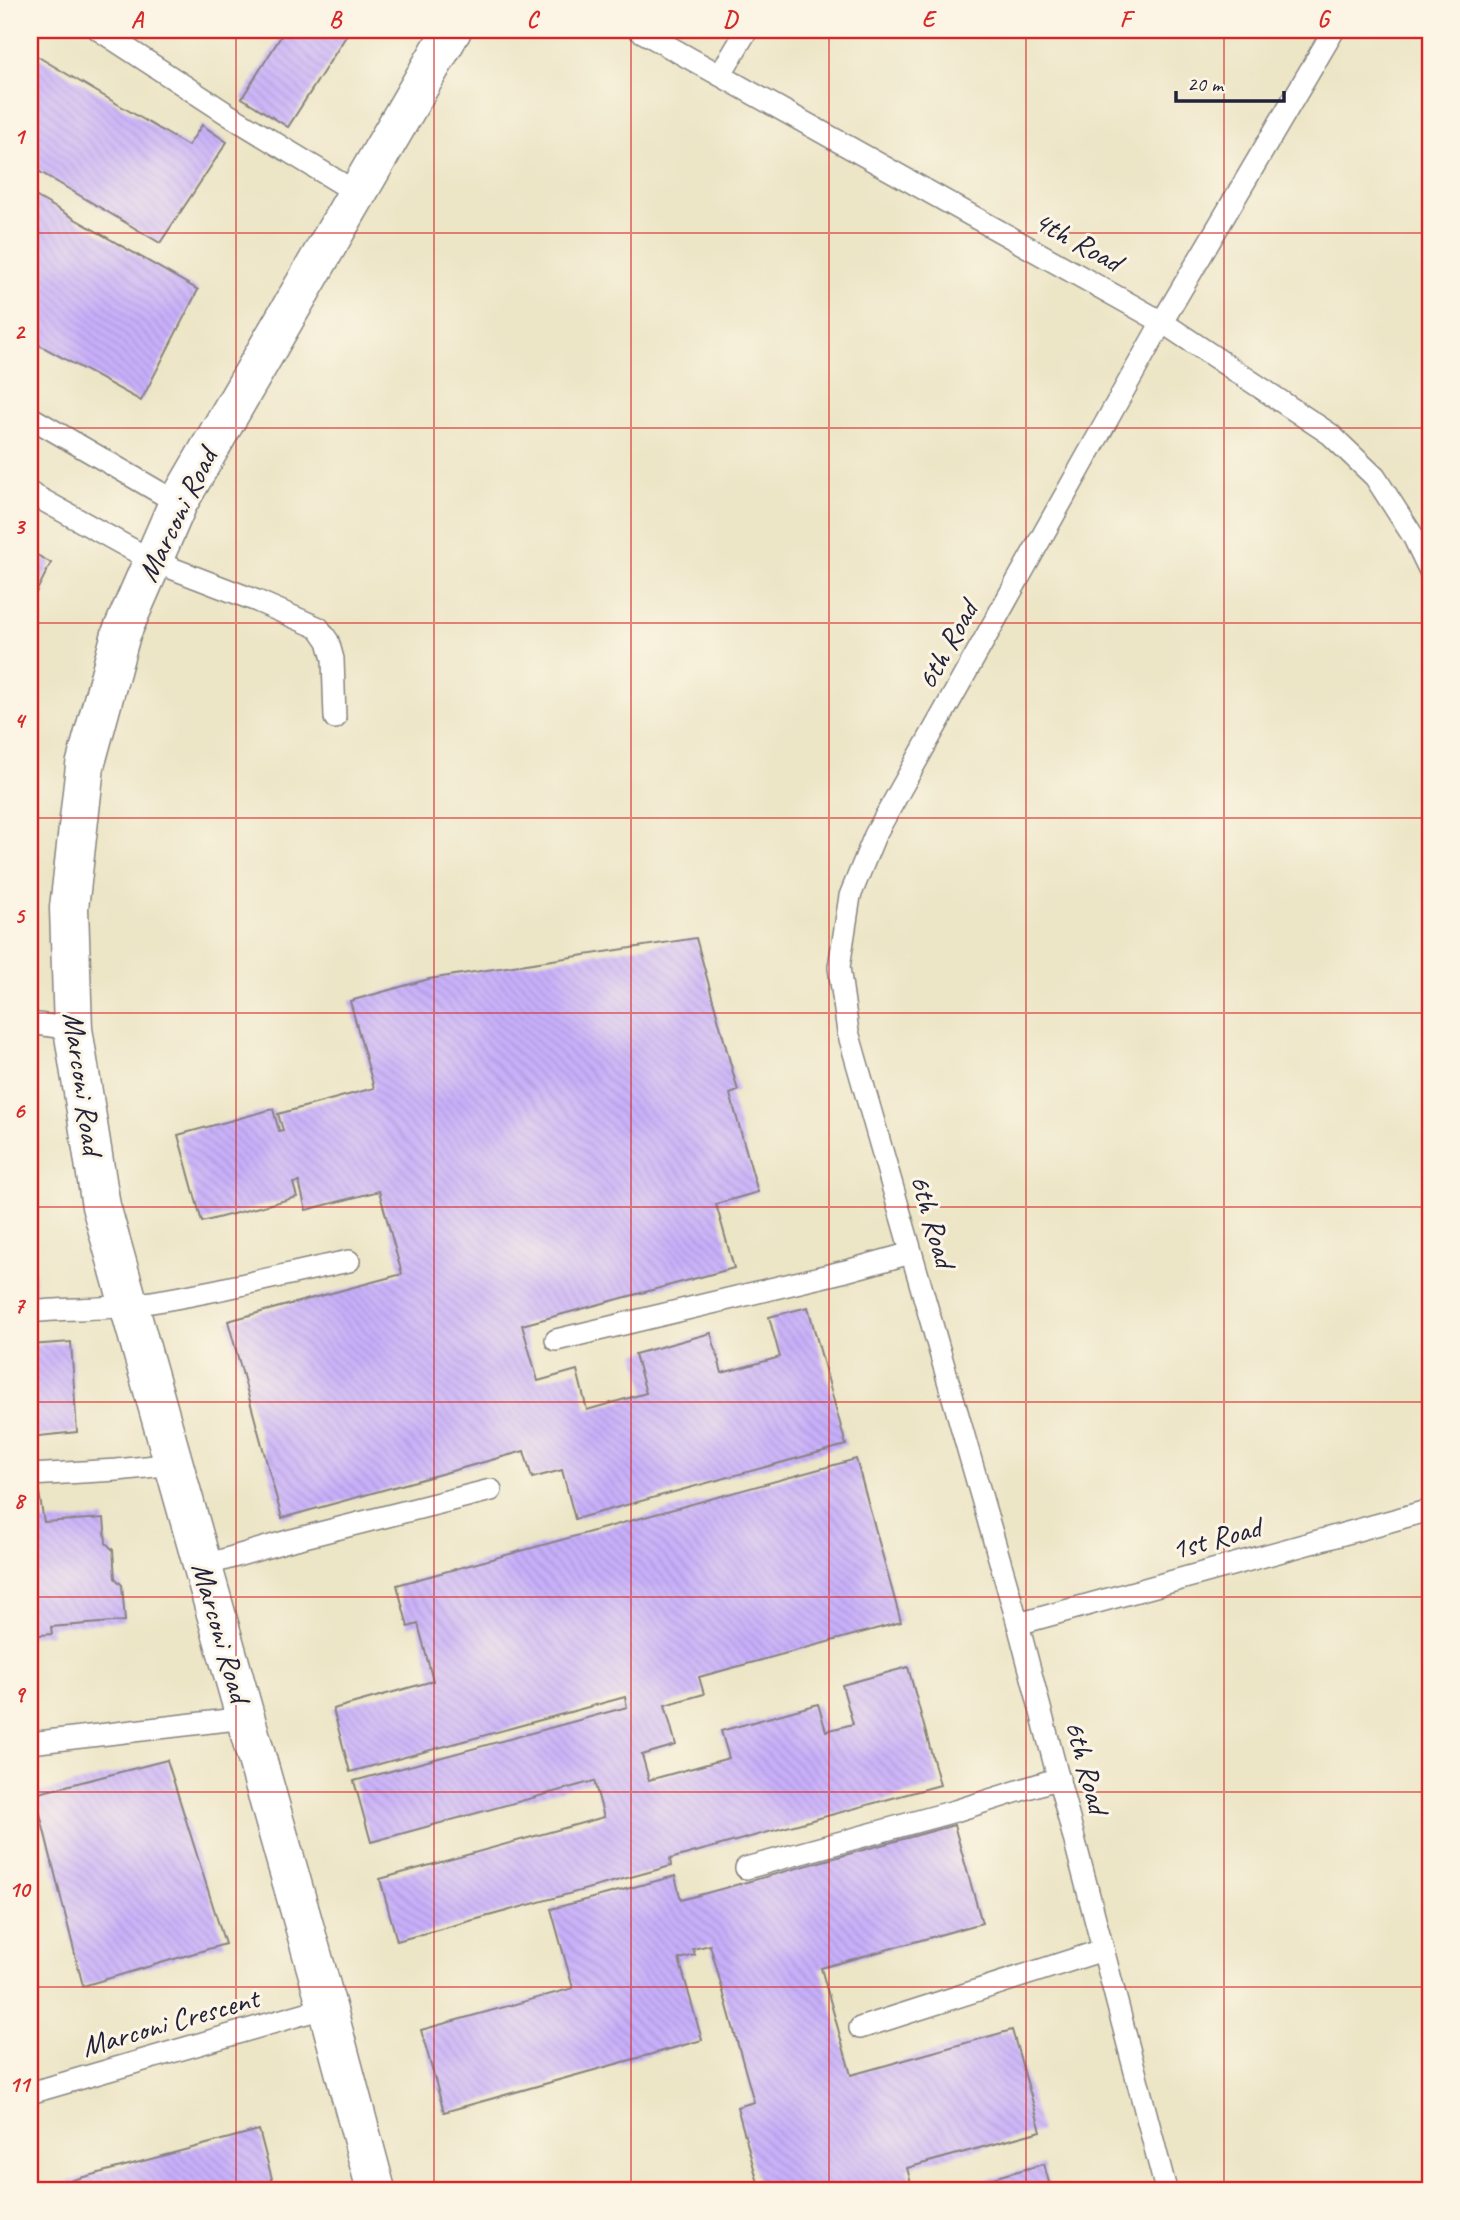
<svg xmlns="http://www.w3.org/2000/svg" width="1460" height="2220" viewBox="0 0 1460 2220" font-family="Caveat,sans-serif">
	<style>
		.building { fill: url(#building-back-hatch) }
		.lines { fill: none; stroke-linecap: round; stroke-linejoin: round }
		.service-casing { stroke: #878480; stroke-width: 24 }
		.minor-casing { stroke: #878480; stroke-width: 41 }
		.service { stroke: #fff; stroke-width: 21 }
		.minor { stroke: #fff; stroke-width: 38 }
		.grid { fill: none; stroke: #d62828; stroke-width: 2; stroke-opacity: 0.55 }
		.labels { text-anchor: middle; stroke-width: 6; stroke-linejoin: round; paint-order: stroke }
		.street-label { font-size: 30px; fill: #22223b; stroke: #fcf5e5 }
		.neatline { fill: none; stroke: #d62828; stroke-width: 2.5 }
		.grid-label { font-size: 23px; text-anchor: middle; font-weight: bold; fill: #d62828 }
	</style>
	<defs>
		<pattern id="building-back-hatch" width="6" height="6" patternUnits="userSpaceOnUse" patternTransform="scale(1.75)"><rect width="6" height="6" fill="#c8affa"/><path d="M-1 5l2 2M0 0l6 6M5-1l2 2" fill="none" stroke="#ac96d7"/></pattern>
	</defs>
	<rect width="100%" height="100%" fill="#fcf5e5"/>
	<filter id="ink" filterUnits="userSpaceOnUse"><feTurbulence type="fractalNoise" baseFrequency=".0143" numOctaves="2"/><feDisplacementMap in="SourceGraphic" scale="14" xChannelSelector="R" yChannelSelector="G"/><feConvolveMatrix kernelMatrix="1 2 1 2 8 2 1 2 1" color-interpolation-filters="sRGB"/></filter>
	<filter id="wash" filterUnits="userSpaceOnUse"><feTurbulence type="fractalNoise" baseFrequency=".00686" numOctaves="4" result="noise"/><feDisplacementMap in="SourceGraphic" scale="28" xChannelSelector="R" yChannelSelector="G"/><feGaussianBlur stdDeviation="1.57" result="paint"/><feColorMatrix in="noise" values="0 0 0 0 0 0 0 0 0 0 0 0 0 0 0 0 0 1.4 0 .05"/><feComposite in="paint" operator="in"/></filter>
	<g filter="url(#wash)">
		<rect width="100%" height="100%" fill="#ece5c6"/>
		<g id="blocks">
			<g class="building">
				<polygon points="285,30 350,30 288,127 242,98"/>
				<polygon points="30,52 188,146 202,125 227,142 160,243 30,166"/>
				<polygon points="30,193 198,290 141,401 30,340"/>
				<polygon points="30,551 51,563 30,604"/>
				<polygon points="696,938 738,1091 730,1094 758,1192 716,1204 734,1268 522,1325 538,1381 577,1370 587,1410 646,1393 635,1354 711,1333 722,1373 780,1357 769,1317 808,1307 846,1445 575,1519 562,1470 532,1478 524,1451 282,1518 228,1321 402,1274 379,1191 306,1210 299,1182 293,1183 297,1197 202,1222 178,1135 273,1109 279,1131 283,1130 278,1114 374,1088 350,1001 429,979"/>
				<polygon points="30,1238 32,1238 36,1301 30,1302"/>
				<polygon points="71,1342 77,1432 30,1437 30,1345"/>
				<polygon points="856,1459 901,1622 699,1677 704,1694 665,1705 676,1745 642,1755 649,1780 729,1758 721,1731 818,1704 826,1731 853,1724 842,1685 908,1667 940,1785 670,1859 671,1866 397,1941 380,1879 604,1817 594,1781 371,1842 354,1781 627,1707 625,1697 350,1772 333,1709 433,1681 418,1624 408,1627 397,1585"/>
				<polygon points="30,1487 38,1487 44,1522 104,1518 106,1543 113,1550 115,1578 122,1585 125,1621 51,1627 52,1634 30,1636"/>
				<polygon points="167,1760 225,1944 83,1986 35,1794"/>
				<polygon points="954,1825 982,1923 821,1968 851,2075 1012,2030 1041,2131 907,2168 913,2190 760,2190 737,2107 754,2102 710,1945 693,1949 695,1955 679,1959 702,2040 444,2112 421,2030 573,1988 551,1909 675,1876 681,1900"/>
				<polygon points="259,2130 275,2190 39,2190 39,2189"/>
				<polygon points="1044,2164 1051,2190 953,2190 952,2189"/>
			</g>
		</g>
	</g>
	<g filter="url(#ink)">
		<use href="#blocks" fill-opacity="0" stroke="#878480" stroke-width="2"/>
		<g class="lines">
			<g class="service-casing">
				<g id="service">
					<polyline points="99,30 229,115 357,193"/>
					<polyline points="639,30 1162,322 1330,434 1375,477 1413,536 1430,571"/>
					<polyline points="720,75 747,30"/>
					<polyline points="30,417 178,503"/>
					<polyline points="30,493 153,561 257,601 319,628 328,641 333,659 335,718"/>
					<polyline points="30,1023 73,1029"/>
					<path d="M30,1312C64,1308 98,1310 132,1305C205,1295 277,1276 349,1261"/>
					<polyline points="556,1340 846,1271 911,1253"/>
					<polyline points="30,1475 117,1470 174,1464"/>
					<polyline points="202,1566 288,1541 491,1490"/>
					<polyline points="1018,1624 1430,1510"/>
					<polyline points="30,1743 245,1718"/>
					<polyline points="746,1868 955,1811 1059,1778"/>
					<polyline points="860,2028 1103,1950"/>
					<polyline points="30,2093 327,2007"/>
					<polyline points="1166,2190 1018,1624 848,1032 839,967 850,896 875,835 1162,322 1334,30"/>
				</g>
			</g>
			<g class="minor-casing">
				<polyline id="minor" points="376,2190 327,2007 101,1206 73,1029 69,908 85,766 121,634 178,503 452,30"/>
			</g>
			<use href="#service" class="service"/>
			<use href="#minor" class="minor"/>
		</g>
	</g>
	<path class="grid" d="M236,30V2190M434,30V2190M631,30V2190M829,30V2190M1026,30V2190M1224,30V2190M30,233H1430M30,428H1430M30,623H1430M30,818H1430M30,1013H1430M30,1207H1430M30,1402H1430M30,1597H1430M30,1792H1430M30,1987H1430"/>
	<g class="labels">
		<g class="street-label">
			<text transform="translate(1078 241) rotate(29)" y="10">4th Road</text>
			<text transform="translate(177 515) rotate(-64)" y="10">Marconi Road</text>
			<text transform="translate(947 645) rotate(-61)" y="10">6th Road</text>
			<text transform="translate(83 1083) rotate(82)" y="10">Marconi Road</text>
			<text transform="translate(933 1221) rotate(74)" y="10">6th Road</text>
			<text transform="translate(1216 1538) rotate(-15)" y="10">1st Road</text>
			<text transform="translate(221 1632) rotate(74)" y="10">Marconi Road</text>
			<text transform="translate(1087 1767) rotate(75)" y="10">6th Road</text>
			<text transform="translate(170 2022) rotate(-16)" y="10">Marconi Crescent</text>
		</g>
	</g>
	<rect width="1460" height="2220" fill="none" stroke="#fcf5e5" stroke-width="77"/>
	<path d="M1176 91v10h108v-10" fill="none" stroke="#22223b" stroke-width="3.5"/>
	<text x="1187" y="91" font-size="21" fill="#22223b" stroke="#fcf5e5" stroke-width="5" paint-order="stroke">20 m</text>
	<rect x="38" y="38" width="1384" height="2144" class="neatline"/>
	<g class="grid-label">
		<text x="137" y="27">A</text>
		<text x="335" y="27">B</text>
		<text x="532" y="27">C</text>
		<text x="730" y="27">D</text>
		<text x="928" y="27">E</text>
		<text x="1125" y="27">F</text>
		<text x="1323" y="27">G</text>
		<text x="19" y="144">1</text>
		<text x="19" y="339">2</text>
		<text x="19" y="534">3</text>
		<text x="19" y="728">4</text>
		<text x="19" y="923">5</text>
		<text x="19" y="1118">6</text>
		<text x="19" y="1313">7</text>
		<text x="19" y="1508">8</text>
		<text x="19" y="1702">9</text>
		<text x="19" y="1897">10</text>
		<text x="19" y="2092">11</text>
	</g>
</svg>
